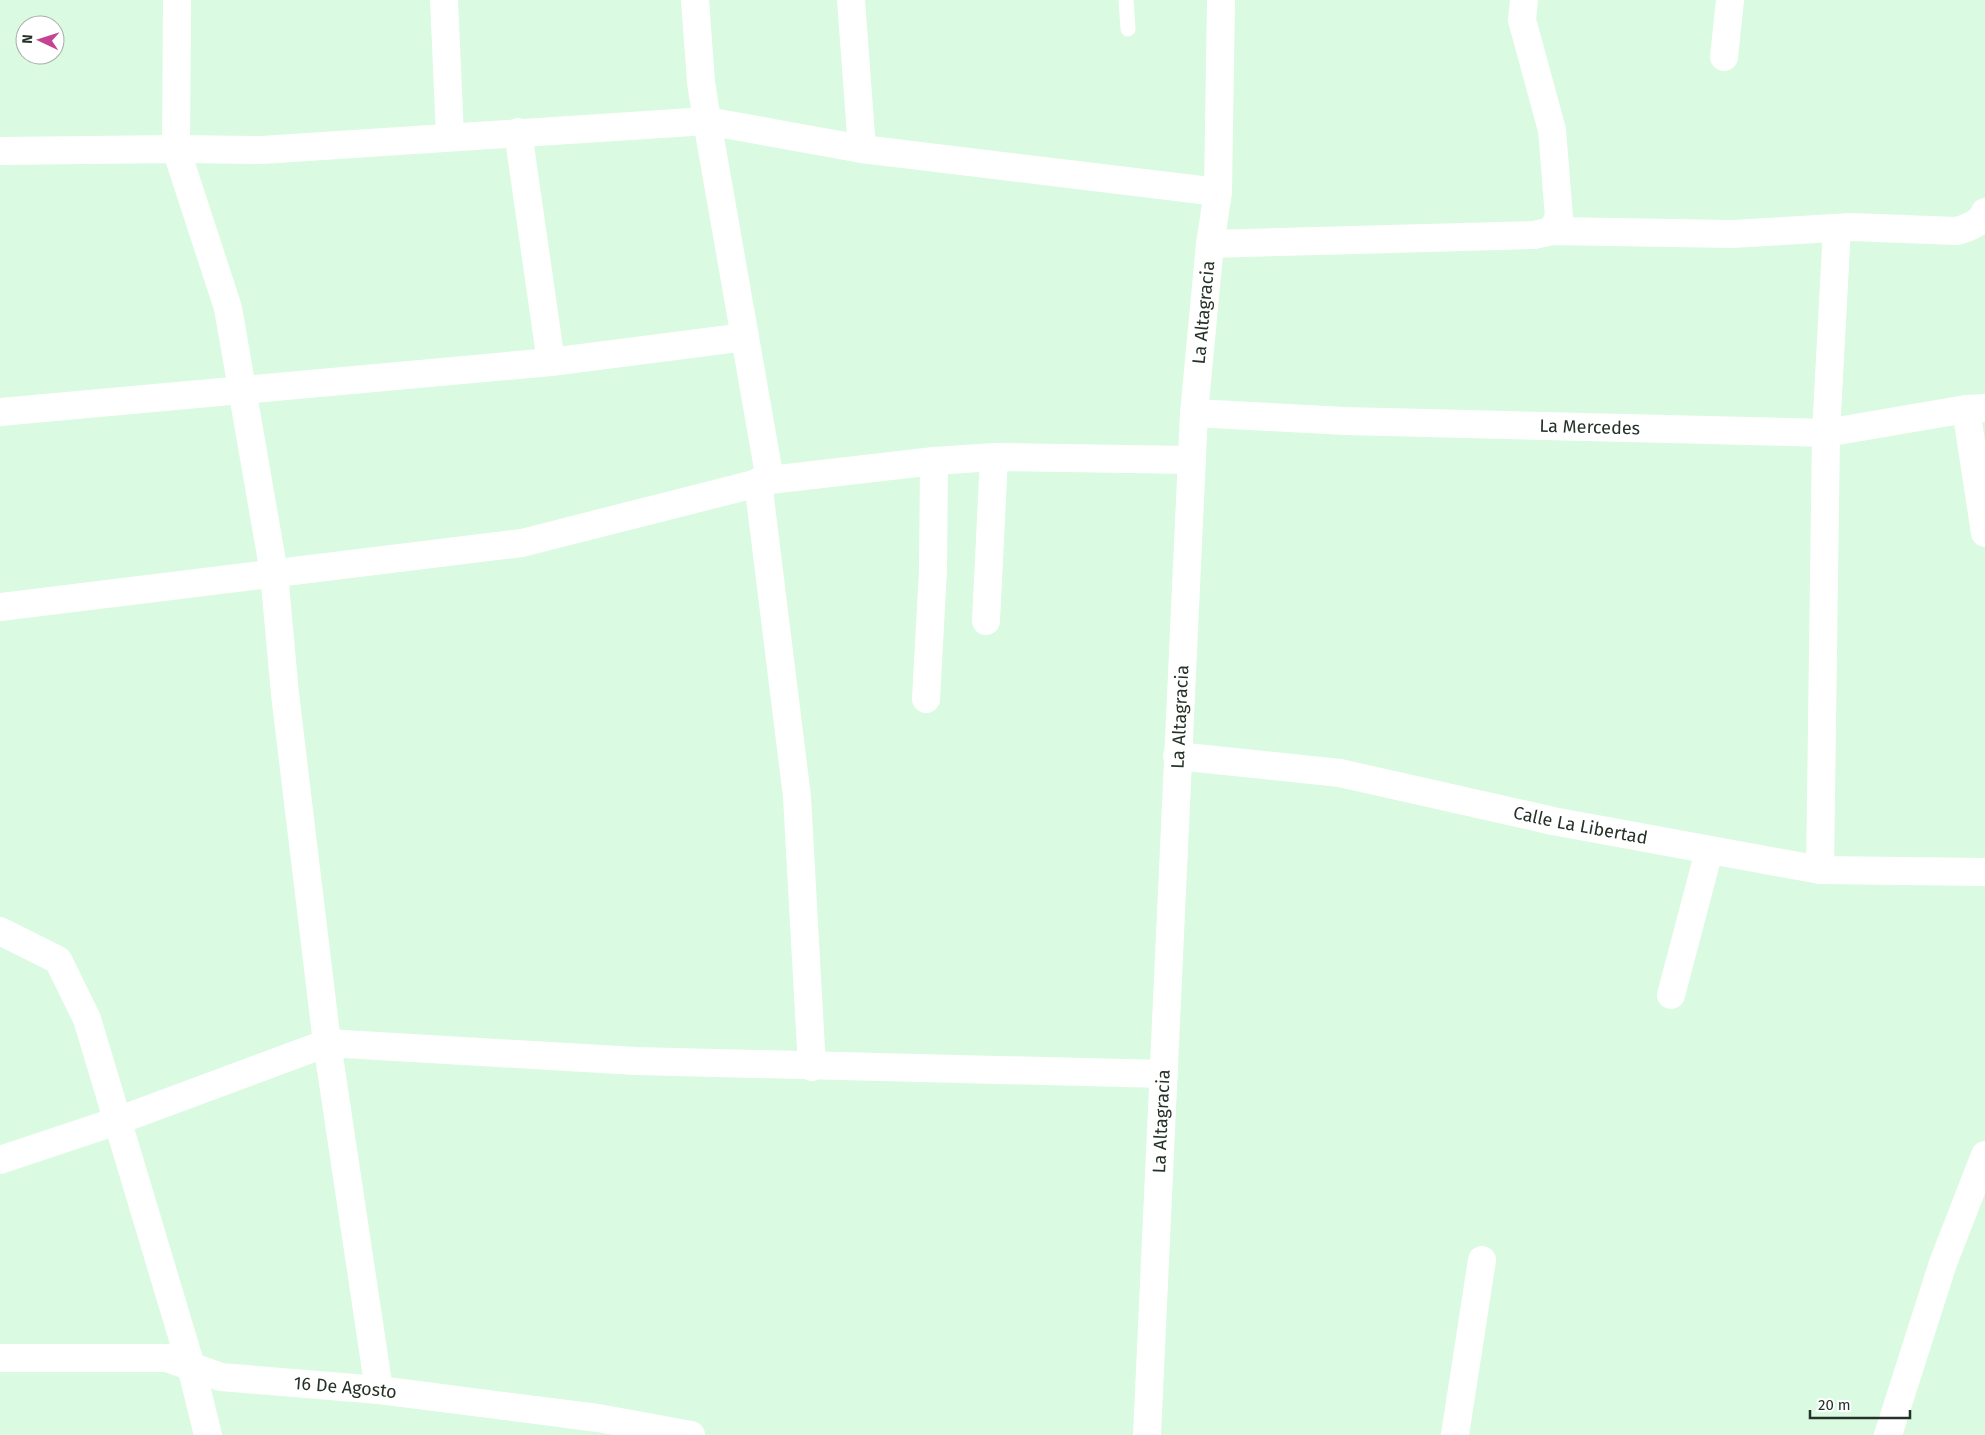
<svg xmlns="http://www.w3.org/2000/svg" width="1985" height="1435" viewBox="0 0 1985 1435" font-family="'Fira Sans',sans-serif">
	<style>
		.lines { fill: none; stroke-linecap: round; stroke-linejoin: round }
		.service { stroke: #fff; stroke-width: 15 }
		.minor { stroke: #fff; stroke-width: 28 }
		.labels { text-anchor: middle; stroke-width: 5; stroke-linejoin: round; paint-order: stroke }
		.street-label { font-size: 18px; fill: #263229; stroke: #fff }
	</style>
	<rect width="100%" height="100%" fill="#dafae1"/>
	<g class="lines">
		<polyline class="service" points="1126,0 1128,29"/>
		<g class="minor">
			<polyline points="177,0 176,149 228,308 274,573 285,694 327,1043 379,1390"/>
			<polyline points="444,0 450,136"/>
			<polyline points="695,0 701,82 707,121 770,480"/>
			<polyline points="851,0 862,149"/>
			<polyline points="1524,0 1522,20 1552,130 1559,217 1552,231"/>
			<polyline points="1724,57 1730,0"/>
			<polyline points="518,132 551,362"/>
			<polyline points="0,151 176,149 262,150 707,121 862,149 1218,192"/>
			<path d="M1210,244L1534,235L1552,231L1732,234L1851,227L1957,231C1967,228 1981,224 1985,212"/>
			<polyline points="1966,409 1985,533"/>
			<polyline points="0,412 551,362 745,337"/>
			<path id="s1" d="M1194,413L1345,421L1826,433L1966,409L1985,408"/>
			<polyline points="758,482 797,797 812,1067"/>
			<polyline points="0,607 522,543 770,480 934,461 994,457 1192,460"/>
			<polyline points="986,621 994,457"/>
			<polyline points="926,699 933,571 934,461"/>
			<path id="s2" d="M1177,756L1340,773L1553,821L1820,870L1985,872"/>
			<polyline points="1820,870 1826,433 1837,228"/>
			<polyline points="0,931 58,960 87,1019 191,1366 208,1435"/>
			<polyline points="1671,995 1709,851"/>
			<polyline points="0,1160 117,1121 327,1043 636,1061 1164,1074"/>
			<path id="s3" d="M0,1358H167L221,1377L379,1390L598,1418L691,1435"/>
			<path id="s4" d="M1147,1435L1194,413L1210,244L1218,192L1221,0"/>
			<polyline points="1455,1435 1482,1260"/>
			<polyline points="1888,1435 1943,1263 1985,1155"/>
		</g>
	</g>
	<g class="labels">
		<g class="street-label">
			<text dy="6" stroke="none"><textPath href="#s4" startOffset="1124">La Altagracia</textPath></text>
			<text dy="6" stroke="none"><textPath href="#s1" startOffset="396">La Mercedes</textPath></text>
			<text dy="6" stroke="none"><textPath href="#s4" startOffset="719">La Altagracia</textPath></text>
			<text dy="6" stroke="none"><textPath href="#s2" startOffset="410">Calle La Libertad</textPath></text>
			<text dy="6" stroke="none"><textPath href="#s4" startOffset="314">La Altagracia</textPath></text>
			<text dy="6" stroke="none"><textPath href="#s3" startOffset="349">16 De Agosto</textPath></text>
		</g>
	</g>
	<g transform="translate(40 40) rotate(274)"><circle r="24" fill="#ffffff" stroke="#a8ada9"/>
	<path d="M0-4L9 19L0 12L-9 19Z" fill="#c24492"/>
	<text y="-8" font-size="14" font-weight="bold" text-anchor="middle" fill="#263229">N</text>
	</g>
	<path d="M1810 1410v8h100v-8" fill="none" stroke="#263229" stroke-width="2.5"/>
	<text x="1818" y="1410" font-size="15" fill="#263229" stroke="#ffffff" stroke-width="4" paint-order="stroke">20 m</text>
</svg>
